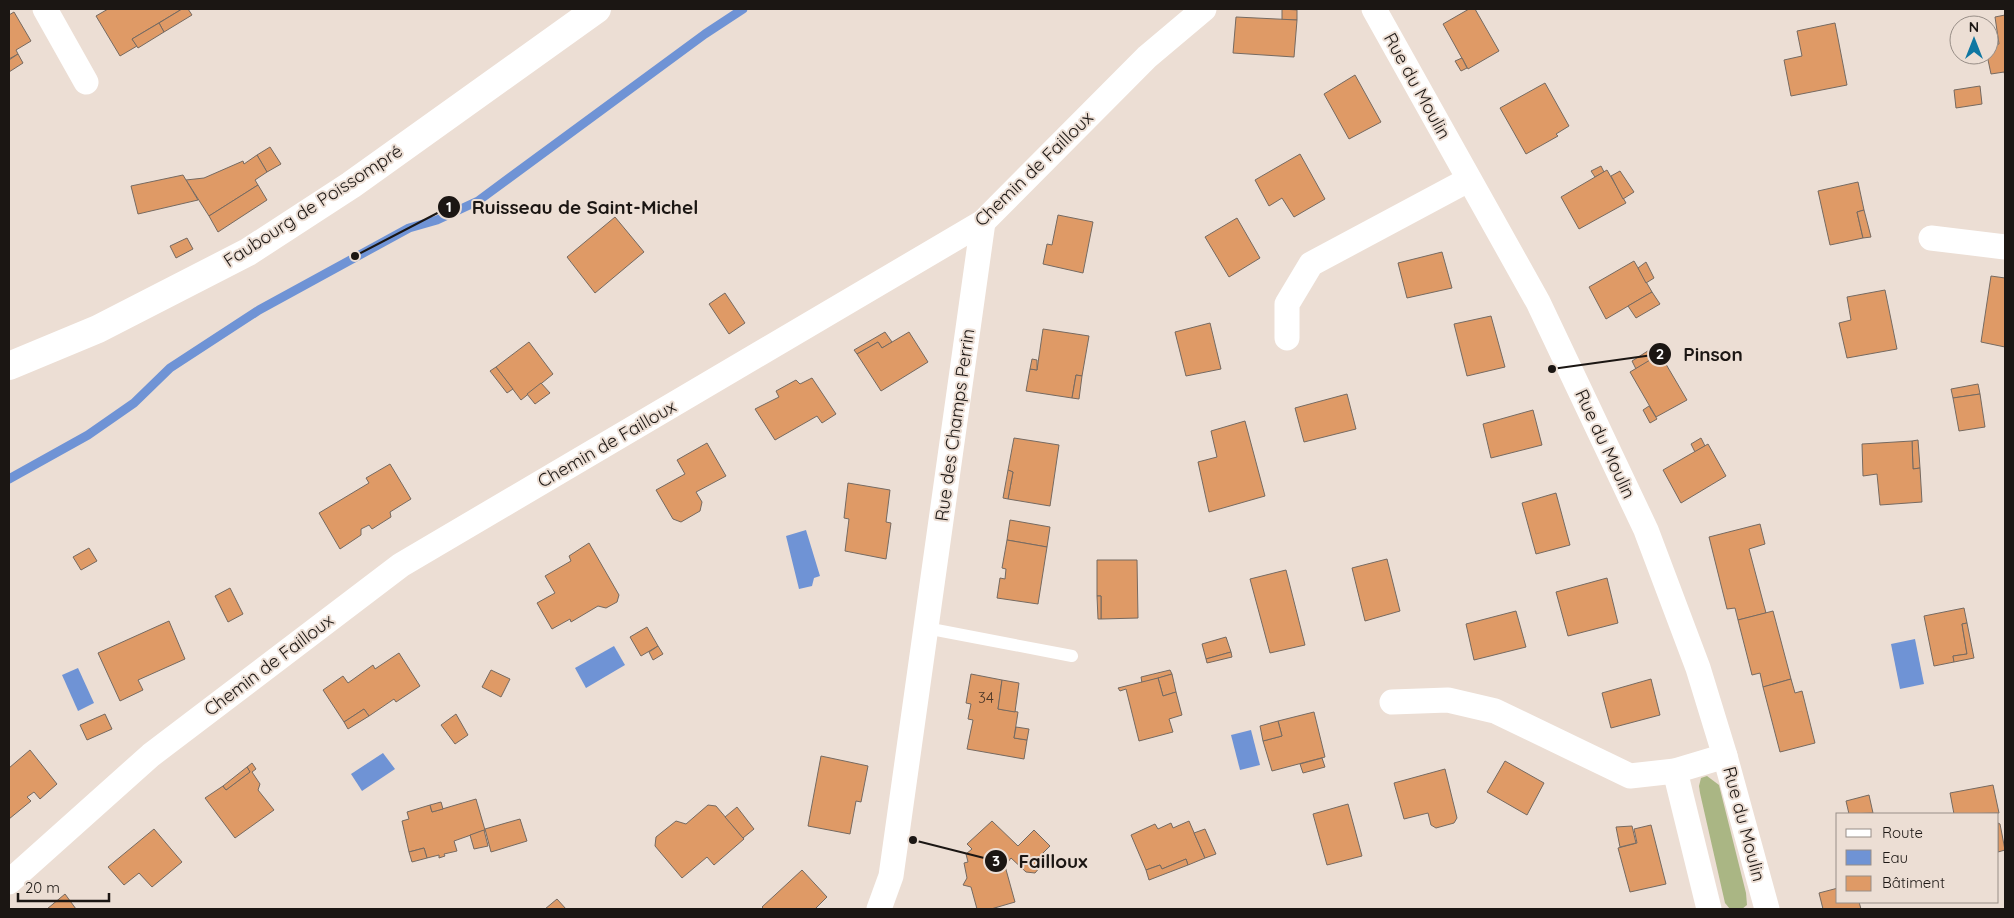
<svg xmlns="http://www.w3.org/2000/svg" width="2014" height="918" viewBox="0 0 2014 918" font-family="Quicksand,sans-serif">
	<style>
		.green { fill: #aab684 }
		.water { fill: #6f93d5 }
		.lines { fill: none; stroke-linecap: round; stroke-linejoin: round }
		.stream { stroke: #6f93d5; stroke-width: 9 }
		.building { fill: #df9a66; stroke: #766a61 }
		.service { stroke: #fff; stroke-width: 12 }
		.minor { stroke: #fff; stroke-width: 25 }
		.secondary { stroke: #fff; stroke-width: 28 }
		.labels { text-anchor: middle; stroke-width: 4; stroke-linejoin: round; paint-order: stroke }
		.number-label { font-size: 15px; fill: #4c3728 }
		.street-label { font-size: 18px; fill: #1b1613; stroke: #ecded4 }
		.leader { fill: none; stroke: #1b1613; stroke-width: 2 }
		.callout-dot { fill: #1b1613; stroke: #ecded4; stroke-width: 2 }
		.mark-label { font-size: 15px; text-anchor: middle; font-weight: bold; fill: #fff }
		.callout-label { font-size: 19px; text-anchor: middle; font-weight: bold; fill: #1b1613; stroke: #ecded4; stroke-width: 4; stroke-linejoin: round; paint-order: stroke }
	</style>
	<rect width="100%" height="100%" fill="#ecded4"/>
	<polygon class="green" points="1707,776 1719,785 1746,893 1747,905 1742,909 1730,909 1725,903 1700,793 1699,786 1701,778"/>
	<g class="water">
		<polygon points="806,530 820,576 814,578 812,586 799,589 786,536"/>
		<polygon points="1915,639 1924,684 1900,689 1891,644"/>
		<polygon points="614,646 625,665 586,688 575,668"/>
		<polygon points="78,668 94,703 78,711 62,675"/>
		<polygon points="1251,730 1260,765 1240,770 1231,735"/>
		<polygon points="383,753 395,769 362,791 351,774"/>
	</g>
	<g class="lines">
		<polyline class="stream" points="9,479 88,435 134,403 170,368 259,310 409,228 437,220 478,201 705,34 743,9"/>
	</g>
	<g class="building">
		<polygon points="108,9 182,9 132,39 137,46 120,56 96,16"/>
		<polygon points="182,9 188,9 192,15 164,32 159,23"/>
		<polygon points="1282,9 1297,10 1297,20 1282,20"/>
		<polygon points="1469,9 1475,9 1499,51 1468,69 1443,24"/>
		<polygon points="14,12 31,41 16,50 18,54 9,59 9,15"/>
		<polygon points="2005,15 2005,76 2004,72 1991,74 1987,55 1989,55 1989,46 1999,44 1995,17"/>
		<polygon points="1236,17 1297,20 1294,57 1233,53"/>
		<polygon points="159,23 164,32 138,48 132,39"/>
		<polygon points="1835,23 1847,85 1791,96 1784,60 1802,56 1797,31"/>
		<polygon points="18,54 23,63 9,72 9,60"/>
		<polygon points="1462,58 1467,68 1461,71 1455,61"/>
		<polygon points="1355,75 1381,122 1349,139 1324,94"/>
		<polygon points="1545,83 1569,126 1556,134 1558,136 1526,154 1500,108"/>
		<polygon points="1980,86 1982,104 1956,108 1954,90"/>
		<polygon points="270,147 281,164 267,172 257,155"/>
		<polygon points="1300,154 1325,199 1294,217 1282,198 1269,206 1255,180"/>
		<polygon points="257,155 267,172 255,180 258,185 209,216 186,180 204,178 243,161 244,164"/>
		<polygon points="1601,166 1604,172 1595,177 1591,171"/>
		<polygon points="1607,170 1626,203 1579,229 1561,197"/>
		<polygon points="1620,171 1634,192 1623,199 1611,176"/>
		<polygon points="183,175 198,200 138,214 131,186"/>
		<polygon points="1858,182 1864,210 1857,212 1863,238 1830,245 1818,191"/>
		<polygon points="258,185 267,200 218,232 209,216"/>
		<polygon points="1864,210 1871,237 1863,238 1857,212"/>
		<polygon points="1058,215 1093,222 1083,273 1043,264 1047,244 1052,245"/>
		<polygon points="615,217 644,252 595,293 567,257"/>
		<polygon points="1237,218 1260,258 1229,277 1205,237"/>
		<polygon points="187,238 193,249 176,258 170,246"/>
		<polygon points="1442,252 1452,288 1407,298 1398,263"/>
		<polygon points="1634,261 1652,292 1606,319 1589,287"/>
		<polygon points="1646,262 1654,278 1646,283 1638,268"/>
		<polygon points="1991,276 2005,278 2005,347 1981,342"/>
		<polygon points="1885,290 1897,349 1847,358 1839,323 1851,320 1847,297"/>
		<polygon points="1652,292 1660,304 1636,318 1628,306"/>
		<polygon points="725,293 745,323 729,334 709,304"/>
		<polygon points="1491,316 1505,367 1467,376 1454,324"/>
		<polygon points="1210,323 1221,369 1186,376 1175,332"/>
		<polygon points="1043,329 1089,336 1082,376 1076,375 1072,398 1026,391 1030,369 1037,370"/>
		<polygon points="885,332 892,342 882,348 878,342 857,354 854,350"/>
		<polygon points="909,332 928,362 881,391 857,354 878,342 882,348"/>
		<polygon points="529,342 553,374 521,400 496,367"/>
		<polygon points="1654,347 1659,355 1636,369 1632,361"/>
		<polygon points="1660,354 1687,400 1656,417 1630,372"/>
		<polygon points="1032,359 1037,360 1037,370 1030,369"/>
		<polygon points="496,367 513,389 507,393 490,371"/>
		<polygon points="1076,375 1082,376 1079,399 1072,398"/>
		<polygon points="812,378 836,414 822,423 817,416 775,440 755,409 779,397 776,391 796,380 800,384"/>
		<polygon points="541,383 550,393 535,404 527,394"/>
		<polygon points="1978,384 1980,394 1953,398 1951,389"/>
		<polygon points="1347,394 1356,429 1304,442 1295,408"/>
		<polygon points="1980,394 1985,427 1959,431 1953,398"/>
		<polygon points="1649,406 1657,419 1650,423 1643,410"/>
		<polygon points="1533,410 1542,445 1491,458 1483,424"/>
		<polygon points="1245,421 1265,496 1209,512 1198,462 1217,457 1211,431"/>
		<polygon points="1014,438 1059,445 1050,506 1008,499 1013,472 1008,470"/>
		<polygon points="1701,438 1705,446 1695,452 1691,444"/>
		<polygon points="1918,440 1920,468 1913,469 1912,441"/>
		<polygon points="1912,441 1913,469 1920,468 1922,502 1880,505 1877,474 1863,476 1862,444"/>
		<polygon points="707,443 726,476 696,492 702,502 700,511 681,522 673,519 656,490 685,474 677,460"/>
		<polygon points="1708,444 1726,476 1681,503 1663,470"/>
		<polygon points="390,464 411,499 390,512 391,517 372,529 369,525 361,529 361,535 340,549 319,513 369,483 366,478"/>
		<polygon points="1008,470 1013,472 1008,499 1003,498"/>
		<polygon points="848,483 890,490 886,522 891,523 886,559 845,551 849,519 844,518"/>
		<polygon points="1556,493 1570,545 1536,554 1522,503"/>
		<polygon points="1010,520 1050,527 1047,547 1007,540"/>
		<polygon points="1760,524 1765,544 1749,549 1766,613 1738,620 1735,608 1727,609 1709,537"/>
		<polygon points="1007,540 1047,547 1038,604 997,598 1000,578 1005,579 1006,569 1002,568"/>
		<polygon points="589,543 619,595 617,602 606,608 598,606 571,622 570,619 552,629 537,603 555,593 545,576 571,561 569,556"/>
		<polygon points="89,548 97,561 81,570 73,557"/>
		<polygon points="1387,559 1400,611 1365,621 1352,568"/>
		<polygon points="1097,560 1137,560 1138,618 1101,619 1101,596 1097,596"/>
		<polygon points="1286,570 1305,645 1270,653 1250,579"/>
		<polygon points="1607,578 1618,623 1568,636 1556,592"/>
		<polygon points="230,588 243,614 228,622 215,596"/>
		<polygon points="1097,596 1101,596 1101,619 1098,619"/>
		<polygon points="1964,608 1967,623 1962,624 1967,654 1953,656 1954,662 1934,666 1924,616"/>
		<polygon points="1516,611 1526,647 1474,660 1466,624"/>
		<polygon points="1773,611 1791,679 1763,687 1760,673 1752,675 1738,620"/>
		<polygon points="169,621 185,659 138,680 143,690 120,701 98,653"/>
		<polygon points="1967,623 1974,658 1954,662 1953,656 1967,654 1962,624"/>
		<polygon points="647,627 658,646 641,656 630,637"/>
		<polygon points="1226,637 1231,652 1206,659 1202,644"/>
		<polygon points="658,646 663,654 653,660 649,652"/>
		<polygon points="1231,652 1232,657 1207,663 1206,659"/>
		<polygon points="399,653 420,686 396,702 394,699 369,716 364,709 344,722 323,690 343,676 348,683 373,665 375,669"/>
		<polygon points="491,670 510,679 501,697 482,687"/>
		<polygon points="1170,670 1172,674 1142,683 1141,677"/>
		<polygon points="971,674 1002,680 998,709 1018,712 1014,738 1027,740 1024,759 967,749 973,720 968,719 971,704 966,703"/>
		<polygon points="1172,674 1176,692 1163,696 1158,678"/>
		<polygon points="1158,678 1163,696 1176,692 1182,715 1169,719 1173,732 1139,741 1126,689 1120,691 1118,688"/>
		<polygon points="1651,679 1660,715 1611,728 1602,693"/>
		<polygon points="1791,679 1795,693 1802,691 1815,743 1780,752 1763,687"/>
		<polygon points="1002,680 1019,683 1015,712 998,709"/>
		<polygon points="364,709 369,716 348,729 344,722"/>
		<polygon points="1314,712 1325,757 1272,771 1263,741 1282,736 1278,721"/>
		<polygon points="105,714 112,729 87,740 80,725"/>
		<polygon points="456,714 468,735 455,744 441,725"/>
		<polygon points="1278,721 1282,736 1263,741 1260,726"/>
		<polygon points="1016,727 1029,729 1027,740 1014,738"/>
		<polygon points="30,750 57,784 40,799 34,792 27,797 31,801 9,819 9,768"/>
		<polygon points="821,756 868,766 861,802 856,801 850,834 808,826"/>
		<polygon points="1322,758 1325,767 1303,773 1300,764"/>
		<polygon points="1505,761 1544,783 1527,815 1487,792"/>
		<polygon points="252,763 256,769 252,772 260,784 258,790 274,810 235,838 205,798 223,786 226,790 250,772 247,767"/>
		<polygon points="247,767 250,772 226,790 223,786"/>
		<polygon points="1445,769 1457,818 1454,823 1436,828 1431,825 1428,813 1404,819 1394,783"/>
		<polygon points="1993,785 1999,813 1954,814 1950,793"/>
		<polygon points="1869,795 1873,813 1849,814 1846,801"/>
		<polygon points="476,799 485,830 454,841 457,851 444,854 445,856 439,858 439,855 427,858 424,848 409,852 402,821 409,819 407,812 430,805 432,812"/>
		<polygon points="441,802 443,809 432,812 430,805"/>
		<polygon points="1348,804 1362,856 1327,865 1313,814"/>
		<polygon points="708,805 716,806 744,839 714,865 707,857 682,878 655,846 656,837 676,821 686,824"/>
		<polygon points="737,807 754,829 743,838 725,817"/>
		<polygon points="520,819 527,841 491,852 485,829"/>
		<polygon points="992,821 1018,846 1034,830 1050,846 1038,858 1041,866 1035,873 1026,872 1011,858 1005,866 1015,902 991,909 977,909 971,887 963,885 967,878 964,863 968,862 966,854 972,849 967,844"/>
		<polygon points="1189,821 1205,858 1188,865 1186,859 1162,869 1160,865 1146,870 1131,835 1155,824 1158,829 1171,823 1173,828"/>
		<polygon points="1998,823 2000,824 2005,850 1998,852"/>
		<polygon points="1651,825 1666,884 1630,892 1618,848 1637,843 1634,829"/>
		<polygon points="1632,826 1636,843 1620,847 1616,827"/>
		<polygon points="154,829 182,862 152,887 139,873 124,885 108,867"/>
		<polygon points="1205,829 1216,854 1205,858 1194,833"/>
		<polygon points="484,830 488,846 474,849 470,835"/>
		<polygon points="424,848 427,858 412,862 409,852"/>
		<polygon points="1186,859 1188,865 1149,880 1146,870 1160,865 1162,869"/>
		<polygon points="802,870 827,897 815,909 764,909 762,907"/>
		<polygon points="1838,888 1838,902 1859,902 1861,909 1823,909 1819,893"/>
		<polygon points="65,894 76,909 47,909"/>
		<polygon points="557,899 566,909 545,909"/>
	</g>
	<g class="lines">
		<polyline class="service" points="926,628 1072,656"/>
		<g class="minor">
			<polyline points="45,9 86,82"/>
			<polyline points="1374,9 1538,302 1646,530 1698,668 1725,756 1767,909"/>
			<polyline points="1931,238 2005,247"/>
			<polyline points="1287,338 1287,304 1311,264 1468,180"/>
			<polyline points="1392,702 1448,700 1495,711 1630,776 1675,771 1725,756"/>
			<polyline points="1675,771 1709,909"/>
			<polyline points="9,882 151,755 401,565 983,222 1147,57 1204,9"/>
			<polyline points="879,909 891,876 983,222"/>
		</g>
		<polyline class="secondary" points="9,366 98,329 248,252 351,185 597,9"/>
	</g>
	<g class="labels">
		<g class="number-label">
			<text x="986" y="703">34</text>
		</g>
		<g class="street-label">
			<text transform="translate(1417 86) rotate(61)" y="6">Rue du Moulin</text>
			<text transform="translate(1034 169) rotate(-44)" y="6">Chemin de Failloux</text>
			<text transform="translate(313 206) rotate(-33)" y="6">Faubourg de Poissompré</text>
			<text transform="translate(955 425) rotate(-82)" y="6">Rue des Champs Perrin</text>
			<text transform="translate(607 444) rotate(-30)" y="6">Chemin de Failloux</text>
			<text transform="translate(1605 444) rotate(65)" y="6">Rue du Moulin</text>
			<text transform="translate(269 665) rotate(-37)" y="6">Chemin de Failloux</text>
			<text transform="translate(1744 824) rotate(75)" y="6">Rue du Moulin</text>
		</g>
	</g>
	<path class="leader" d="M355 256L449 207M1552 369L1660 354M913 840L996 861"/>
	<g class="callout-dot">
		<circle cx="355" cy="256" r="5"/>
		<circle cx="1552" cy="369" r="5"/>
		<circle cx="913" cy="840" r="5"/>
		<circle cx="449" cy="207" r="12"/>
		<circle cx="1660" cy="354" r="12"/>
		<circle cx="996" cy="861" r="12"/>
	</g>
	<g class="mark-label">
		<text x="449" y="212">1</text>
		<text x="1660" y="359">2</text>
		<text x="996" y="866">3</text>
	</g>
	<g class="callout-label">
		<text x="585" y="214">Ruisseau de Saint-Michel</text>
		<text x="1713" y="361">Pinson</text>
		<text x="1053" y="868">Failloux</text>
	</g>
	<rect width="2014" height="918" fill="none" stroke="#1b1613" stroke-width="20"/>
	<rect x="1836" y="813" width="162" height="90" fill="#ecded4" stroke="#988e87"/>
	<rect x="1846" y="829" width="25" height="8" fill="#ffffff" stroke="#988e87"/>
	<text x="1882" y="838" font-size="15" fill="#1b1613">Route</text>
	<rect x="1846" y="850" width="25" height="15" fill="#6f93d5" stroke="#988e87"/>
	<text x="1882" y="863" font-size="15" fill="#1b1613">Eau</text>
	<rect x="1846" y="876" width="25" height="15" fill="#df9a66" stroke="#988e87"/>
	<text x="1882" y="888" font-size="15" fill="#1b1613">Bâtiment</text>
	<g transform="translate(1974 40)"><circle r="24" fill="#ecded4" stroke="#988e87"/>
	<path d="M0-4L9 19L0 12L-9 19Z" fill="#0f77a2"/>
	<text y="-8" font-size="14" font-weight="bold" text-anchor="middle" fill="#1b1613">N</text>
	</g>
	<path d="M18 893v8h91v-8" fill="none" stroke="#1b1613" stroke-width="2.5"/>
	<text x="25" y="893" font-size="15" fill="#1b1613" stroke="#ecded4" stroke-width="4" paint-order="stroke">20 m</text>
</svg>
